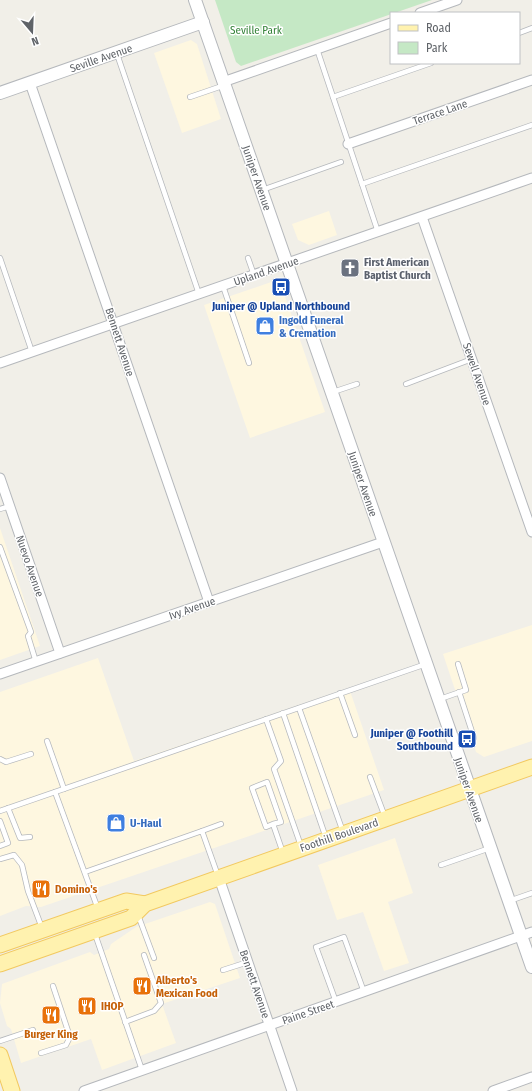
<svg xmlns="http://www.w3.org/2000/svg" width="532" height="1091" viewBox="0 0 532 1091" font-family="'Fira Sans Condensed',sans-serif">
	<style>
		.commercial { fill: #fef7e0 }
		.green { fill: #c5e8c5 }
		.lines { fill: none; stroke-linecap: round; stroke-linejoin: round }
		.service-casing { stroke: #b5b8bc; stroke-width: 6 }
		.minor-casing { stroke: #b5b8bc; stroke-width: 11 }
		.tertiary-casing { stroke: #b5b8bc; stroke-width: 14 }
		.primary-casing { stroke: #f2c960; stroke-width: 17 }
		.service { stroke: #fff; stroke-width: 4.5 }
		.minor { stroke: #fff; stroke-width: 9 }
		.tertiary { stroke: #fff; stroke-width: 12 }
		.primary { stroke: #fff2af; stroke-width: 15 }
		.labels { text-anchor: middle; stroke-width: 3; stroke-linejoin: round; paint-order: stroke }
		.park-label { font-size: 11px; fill: #348238; stroke: #fff }
		.street-label { font-size: 11px; fill: #5f6368; stroke: #fff }
		.worship-label { font-size: 11px; font-weight: bold; fill: #5b616d; stroke: #fff; text-anchor: start }
		.transit-label { font-size: 11px; font-weight: bold; fill: #164399; stroke: #fff }
		.shop-label { font-size: 11px; font-weight: bold; fill: #366cbe; stroke: #fff; text-anchor: start }
		.food-label { font-size: 11px; font-weight: bold; fill: #c56008; stroke: #fff; text-anchor: start }
	</style>
	<rect width="100%" height="100%" fill="#f1efe8"/>
	<g class="commercial">
		<polygon points="191,40 197,44 221,119 182,133 154,53"/>
		<polygon points="329,211 337,235 309,245 298,240 292,224"/>
		<polygon points="277,280 281,285 325,412 250,438 204,305"/>
		<polygon points="0,528 40,646 0,660"/>
		<polygon points="532,625 532,741 484,757 476,752 443,654"/>
		<polygon points="98,658 134,761 349,688 384,790 41,907 26,906 0,916 0,692"/>
		<polygon points="395,838 413,893 388,902 409,963 384,971 363,912 337,920 318,865"/>
		<polygon points="210,902 215,904 240,978 162,1004 176,1043 102,1070 91,1039 21,1063 11,1029 7,1026 0,1003 2,984 90,952 94,955 109,949 111,944 136,927"/>
	</g>
	<polygon class="green" points="215,0 432,0 241,66 236,62"/>
	<g class="lines">
		<g class="service-casing">
			<g id="service">
				<polyline points="519,33 532,28"/>
				<polyline points="317,49 378,232"/>
				<polyline points="117,54 199,294"/>
				<polyline points="190,97 225,85"/>
				<polyline points="333,97 431,63"/>
				<polyline points="362,184 532,125"/>
				<polyline points="262,190 341,162"/>
				<polyline points="0,258 32,352"/>
				<polyline points="248,258 254,275"/>
				<polyline points="223,286 249,363"/>
				<polyline points="406,384 472,359"/>
				<polyline points="333,392 357,384"/>
				<polyline points="0,509 10,506"/>
				<polyline points="0,547 31,632 28,636 36,662"/>
				<polyline points="459,692 474,738"/>
				<polyline points="340,693 355,735"/>
				<polyline points="440,699 466,690 458,664"/>
				<polyline points="299,708 343,832"/>
				<polyline points="283,713 326,838"/>
				<polyline points="266,719 281,761 274,769 301,846"/>
				<polyline points="47,741 64,789"/>
				<polyline points="0,759 6,762 31,754"/>
				<polyline points="370,777 385,817"/>
				<polyline points="55,792 98,909"/>
				<polyline points="8,808 20,838 30,837"/>
				<polyline points="0,811 426,664"/>
				<polyline points="0,821 8,843 0,846"/>
				<polyline points="273,824 281,822 267,782 252,788 266,827 273,824 283,853"/>
				<polyline points="202,831 221,824"/>
				<polyline points="0,859 14,855 22,865 28,891 42,928"/>
				<polyline points="441,865 490,848"/>
				<polyline points="85,872 202,831 218,876"/>
				<polyline points="509,901 532,893"/>
				<polyline points="138,915 154,958"/>
				<polyline points="95,934 142,1070"/>
				<polyline points="223,970 248,962"/>
				<polyline points="336,1002 316,947 344,937 364,992"/>
				<polyline points="125,1022 154,1011 161,1003 144,955"/>
				<polyline points="0,1041 33,1030"/>
				<polyline points="41,1053 66,1045 70,1037 53,986"/>
			</g>
		</g>
		<g class="minor-casing">
			<g id="minor">
				<polyline points="420,13 457,0"/>
				<polyline points="223,82 391,23"/>
				<polyline points="30,83 209,602"/>
				<polyline points="348,144 532,80"/>
				<polyline points="422,217 532,532"/>
				<polyline points="0,363 532,178"/>
				<polyline points="0,478 60,653"/>
				<polyline points="0,674 383,542"/>
				<polyline points="219,878 292,1091"/>
				<polyline points="84,1091 532,932"/>
				<polyline points="493,1091 532,1077"/>
			</g>
		</g>
		<g class="tertiary-casing">
			<g id="tertiary">
				<polyline points="195,0 532,967"/>
				<polyline points="0,93 203,22"/>
			</g>
		</g>
		<g class="primary-casing">
			<g id="primary">
				<polyline points="0,945 126,901 145,904"/>
				<polyline points="0,964 131,918 145,904 532,767"/>
				<polyline points="0,1055 12,1091"/>
			</g>
		</g>
		<use href="#service" class="service"/>
		<use href="#minor" class="minor"/>
		<use href="#tertiary" class="tertiary"/>
		<use href="#primary" class="primary"/>
	</g>
	<defs>
		<g id="church-square" transform="scale(1)"><rect x="-9" y="-9" width="18" height="18" rx="4" fill="#6b7280" stroke="#fff"/><path d="M-1.2-6h2.4v3.5h3.3v2.4h-3.3V6h-2.4V-.1h-3.3v-2.4h3.3Z" fill="#fff"/></g>
		<g id="bus-square" transform="scale(1)"><rect x="-9" y="-9" width="18" height="18" rx="4" fill="#1a4fb4" stroke="#fff"/><path d="M-5-6H5V4H4V6H2V4H-2V6H-4V4H-5ZM-3.5-4V0h7V-4ZM-3.5 1.2v1.5H-2V1.2ZM2 1.2v1.5H3.5V1.2Z" fill="#fff"/></g>
		<g id="shop-square" transform="scale(1)"><rect x="-9" y="-9" width="18" height="18" rx="4" fill="#3f7fe0" stroke="#fff"/><path d="M-5-2.5h2.3a2.7 3.5 0 0 1 5.4 0H5L5.5 6h-11ZM-1.5-2.5h3a1.5 2.3 0 0 0-3 0Z" fill="#fff"/></g>
		<g id="restaurant-square" transform="scale(1)"><rect x="-9" y="-9" width="18" height="18" rx="4" fill="#e8710a" stroke="#fff"/><path d="M-5-6h1v4h1v-4h1v4h1v-4h1v5L-1.5 .5V6h-2V.5L-5-1ZM5-6V6H3V1.5H1.5Q1.5-4 5-6Z" fill="#fff"/></g>
	</defs>
	<g fill-rule="evenodd">
		<use href="#church-square" x="350" y="268"/>
		<use href="#bus-square" x="281" y="287"/>
		<use href="#shop-square" x="265" y="326"/>
		<use href="#bus-square" x="467" y="739"/>
		<use href="#shop-square" x="116" y="823"/>
		<use href="#restaurant-square" x="41" y="889"/>
		<use href="#restaurant-square" x="142" y="986"/>
		<use href="#restaurant-square" x="87" y="1006"/>
		<use href="#restaurant-square" x="51" y="1015"/>
	</g>
	<g class="labels">
		<g class="park-label">
			<text x="256" y="34">Seville Park</text>
		</g>
		<g class="street-label">
			<text transform="translate(101 58) rotate(-19)" y="4">Seville Avenue</text>
			<text transform="translate(440 112) rotate(-19)" y="4">Terrace Lane</text>
			<text transform="translate(257 178) rotate(71)" y="4">Juniper Avenue</text>
			<text transform="translate(266 271) rotate(-19)" y="4">Upland Avenue</text>
			<text transform="translate(120 342) rotate(72)" y="4">Bennett Avenue</text>
			<text transform="translate(477 374) rotate(71)" y="4">Sewell Avenue</text>
			<text transform="translate(363 484) rotate(71)" y="4">Juniper Avenue</text>
			<text transform="translate(30 566) rotate(71)" y="4">Nuevo Avenue</text>
			<text transform="translate(192 608) rotate(-19)" y="4">Ivy Avenue</text>
			<text transform="translate(469 790) rotate(71)" y="4">Juniper Avenue</text>
			<text transform="translate(339 835) rotate(-19)" y="4">Foothill Boulevard</text>
			<text transform="translate(255 984) rotate(71)" y="4">Bennett Avenue</text>
			<text transform="translate(308 1012) rotate(-19)" y="4">Paine Street</text>
		</g>
		<g class="worship-label">
			<text x="364" y="266">First American<tspan x="364" dy="13">Baptist Church</tspan></text>
		</g>
		<g class="transit-label">
			<text x="281" y="310">Juniper @ Upland Northbound</text>
			<text x="453" y="737" text-anchor="end">Juniper @ Foothill<tspan x="453" dy="13">Southbound</tspan></text>
		</g>
		<g class="shop-label">
			<text x="279" y="324">Ingold Funeral<tspan x="279" dy="13">&amp; Cremation</tspan></text>
			<text x="130" y="827">U-Haul</text>
		</g>
		<g class="food-label">
			<text x="55" y="893">Domino's</text>
			<text x="156" y="984">Alberto's<tspan x="156" dy="13">Mexican Food</tspan></text>
			<text x="101" y="1010">IHOP</text>
			<text x="51" y="1038" text-anchor="middle">Burger King</text>
		</g>
	</g>
	<rect x="390" y="12" width="130" height="52" fill="#ffffff" stroke="#bfc1c3"/>
	<rect x="398" y="25" width="20" height="6" fill="#fff2af" stroke="#bfc1c3"/>
	<text x="426" y="32" font-size="12" fill="#5f6368">Road</text>
	<rect x="398" y="42" width="20" height="12" fill="#c5e8c5" stroke="#bfc1c3"/>
	<text x="426" y="52" font-size="12" fill="#5f6368">Park</text>
	<g transform="translate(32 32) rotate(161)" stroke="#ffffff" stroke-width="3" paint-order="stroke">
	<path d="M0-3L7 15L0 10L-7 15Z" fill="#5f6368"/>
	<text y="-6" font-size="11" font-weight="bold" text-anchor="middle" fill="#5f6368">N</text>
	</g>
</svg>
